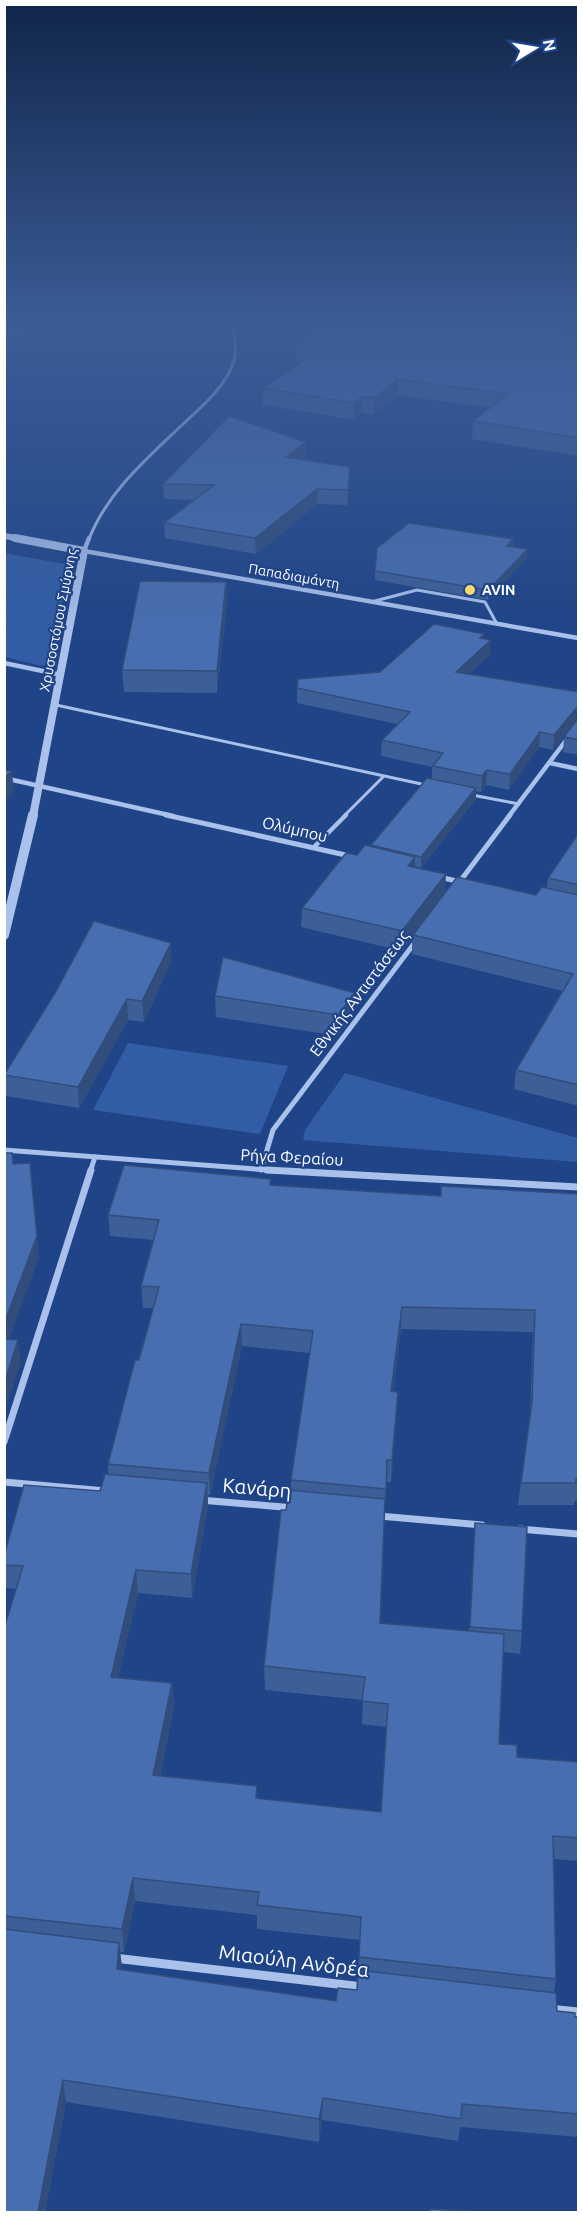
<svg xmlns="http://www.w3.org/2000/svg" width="583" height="2217" viewBox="0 0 583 2217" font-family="Ubuntu,sans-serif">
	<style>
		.green { fill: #325da5 }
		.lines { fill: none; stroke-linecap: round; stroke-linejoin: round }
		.service-far1 { stroke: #a9c1eb; stroke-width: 3 }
		.service { stroke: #a9c1eb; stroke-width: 4.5 }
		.minor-far4 { stroke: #a9c1eb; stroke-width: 3 }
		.minor-far3 { stroke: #a9c1eb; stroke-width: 4.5 }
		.minor-far2 { stroke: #a9c1eb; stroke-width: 5 }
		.minor-far1 { stroke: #a9c1eb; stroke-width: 7 }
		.minor { stroke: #a9c1eb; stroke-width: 9 }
		.tertiary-far2 { stroke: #a9c1eb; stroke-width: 6 }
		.tertiary-far1 { stroke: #a9c1eb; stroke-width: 8 }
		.tertiary { stroke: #a9c1eb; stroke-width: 10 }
		.wall { fill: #3d5f97; fill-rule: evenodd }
		.shaded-wall { fill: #324d7b }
		.building { fill: #476eb0; stroke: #324d7b; stroke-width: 1.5 }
		.poi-dot { fill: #f9da69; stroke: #1f4487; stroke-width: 2 }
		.labels { text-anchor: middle; stroke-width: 4.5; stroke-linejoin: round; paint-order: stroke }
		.far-street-label { font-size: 14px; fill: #fff; stroke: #1f4487 }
		.far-poi-label { font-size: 14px; font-weight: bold; fill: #fff; stroke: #1f4487; text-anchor: start }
		.street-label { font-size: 16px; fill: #fff; stroke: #1f4487 }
		.near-street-label { font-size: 20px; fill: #fff; stroke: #1f4487 }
	</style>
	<rect width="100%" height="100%" fill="#1f4487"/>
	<g class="green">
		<polygon points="5,553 70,565 48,664 42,666 5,657"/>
		<polygon points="128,1043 288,1066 260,1134 93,1110"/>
		<polygon points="345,1073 578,1138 578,1162 303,1140 305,1130"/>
	</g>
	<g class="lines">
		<g class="service-far1">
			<polyline points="371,602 417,590 485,602 497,624"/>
			<polyline points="56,705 426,785"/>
			<polyline points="472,795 519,804"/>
			<polyline points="344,816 383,777"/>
		</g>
		<polyline class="service" points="314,847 346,815"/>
		<path class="minor-far4" d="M89,539C107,493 146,459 182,425C201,407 226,387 234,361C237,349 235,336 232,324"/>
		<g class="minor-far3">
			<polyline points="89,538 84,551 578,638"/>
			<polyline points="4,663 62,675"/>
			<polyline points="550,763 578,769"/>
			<polyline points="4,778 173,816"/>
			<polyline points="509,816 567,739"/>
		</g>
		<g class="minor-far2">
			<polyline points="166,815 350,856"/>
			<polyline points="439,877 461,882"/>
			<polyline points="458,884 510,815"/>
			<polyline points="4,1150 295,1172"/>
			<polyline points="261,1170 273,1130 416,941"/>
			<polyline points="90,1172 95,1157"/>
		</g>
		<g class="minor-far1">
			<polyline points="267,1170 578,1187"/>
			<polyline points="4,1442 91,1170"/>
			<polyline points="4,1482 106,1491"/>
			<polyline points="200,1500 294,1508"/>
			<polyline points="379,1516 482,1525"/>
			<polyline points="519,1529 578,1534"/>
		</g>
		<g class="minor">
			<polyline points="114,1958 363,1987"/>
			<polyline points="549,2009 578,2012"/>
		</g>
		<polyline class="tertiary-far2" points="4,536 23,539"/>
		<polyline class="tertiary-far1" points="15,538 84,551 33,816"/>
		<polyline class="tertiary" points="4,935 33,815"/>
	</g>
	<g class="wall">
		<polygon points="4,324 49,324 26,338 4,335"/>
		<polygon points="326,324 579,324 579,456 472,439 473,421 490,408 398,395 373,415 362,413 354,420 263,405 263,388 303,361 296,361 296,345"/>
		<polygon points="306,442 306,457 303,459 350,467 347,505 317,504 256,554 165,538 164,523 194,500 164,499 163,484"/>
		<polygon points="513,539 513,547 527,558 488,600 375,580 375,571"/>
		<polygon points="226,582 227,603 217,693 124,692 122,670"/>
		<polygon points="484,634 483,639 490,655 469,674 579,692 579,755 563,752 564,737 566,734 553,750 539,747 509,790 486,785 481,792 476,791 476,799 421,868 414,866 414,867 445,892 536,895 547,888 548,878 579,834 579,1106 514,1089 516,1070 562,991 412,954 412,936 402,951 301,927 302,908 357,855 371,847 371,845 432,779 432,767 381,756 382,740 397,724 297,703 297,688 380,672"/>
		<polygon points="171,962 144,1022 128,1020 79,1108 6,1096 4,1074"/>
		<polygon points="355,993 354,1014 338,1036 216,1017 215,996"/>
		<path d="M271,1185L441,1196L579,1194V1501H574V1505H518L530,1416L533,1332L401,1329L393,1391L397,1414L391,1482H386L380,1623L469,1631L475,1523L522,1631L520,1654L503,1652L499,1744L517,1757L579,1762V1861L554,1859L556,1979L554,1993L557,2011L579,2017V2137L460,2127L458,2141L322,2120L319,2142L66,2102L45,2212H4V1629L16,1589L5,1588L4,1565L100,1491L108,1474V1464L153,1308H143L141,1286L153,1240L110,1236L108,1215ZM242,1346L310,1353L291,1480V1491L286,1510L264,1666L265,1690L363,1700L362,1724L387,1727L381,1812L258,1799L160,1776L174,1706L172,1683L118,1678L138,1593L192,1598L208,1506V1495H210ZM135,1901L257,1915V1929L360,1940L357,1990L336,2001L121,1969L120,1952H124Z"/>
		<polygon points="579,1561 579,1616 577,1576"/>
	</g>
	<g class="shaded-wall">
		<polygon points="25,324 49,324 26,338"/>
		<polygon points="398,379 398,395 373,415 374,398"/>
		<polygon points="362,397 362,413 354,420 354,403"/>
		<polygon points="306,442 306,457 286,472 286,457"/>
		<polygon points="350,467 350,482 347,505 348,490"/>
		<polygon points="317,489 317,504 256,554 255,538"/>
		<polygon points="513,539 512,548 507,546"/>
		<polygon points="528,549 527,558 488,600 488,590"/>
		<polygon points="226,582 227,603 217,693 217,671"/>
		<polygon points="484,634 483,648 491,640 490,655 455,687 456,672 480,638"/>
		<polygon points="579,705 578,720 553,750 554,735"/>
		<polygon points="540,732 539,747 509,790 510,774"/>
		<polygon points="487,770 486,785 481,792 482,776"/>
		<polygon points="12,771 14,792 5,800 6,817 4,818 4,778"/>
		<polygon points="476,788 476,799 421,868 421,857"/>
		<polygon points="415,857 414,876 408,866"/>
		<polygon points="446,874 445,893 413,935 412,936 402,951 402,931"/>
		<polygon points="171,943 171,962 144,1022 142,1001"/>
		<polygon points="355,993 354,1014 338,1036 338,1015"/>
		<polygon points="127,999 128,1020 79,1108 78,1087"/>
		<polygon points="37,1236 39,1258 4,1353 4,1324"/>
		<polygon points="402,1307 401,1329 390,1413 391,1391"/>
		<polygon points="241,1324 242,1346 210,1495 209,1473"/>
		<polygon points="18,1340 21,1362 4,1415 4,1384"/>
		<polygon points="398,1392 397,1414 391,1482 392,1460"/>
		<polygon points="207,1483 208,1506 192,1598 191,1574"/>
		<polygon points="136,1570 138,1593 113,1701 111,1677"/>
		<polygon points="172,1683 174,1706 155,1799 153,1775"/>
		<polygon points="133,1878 135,1901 124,1952 122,1929"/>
		<polygon points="119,1943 122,1966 119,1992 117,1969"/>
		<polygon points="63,2080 66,2102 45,2212 38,2212"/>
		<polygon points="323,2098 322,2120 319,2142 319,2119"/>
	</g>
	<g class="building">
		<polygon points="326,324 472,324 579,337 579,438 473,421 508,394 398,379 374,398 362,397 354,403 263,388 322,348 296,345"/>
		<polygon points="531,324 579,324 579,329"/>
		<polygon points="229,416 306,442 286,457 350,467 348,490 317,489 255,538 164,523 214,485 163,484"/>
		<polygon points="409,523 513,539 507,546 528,549 488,590 375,571 377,548"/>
		<polygon points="140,581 226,582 217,671 122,670"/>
		<polygon points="434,624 484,634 480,638 491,640 456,672 579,692 579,705 554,735 540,732 510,774 487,770 482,776 433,766 443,753 382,740 410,712 297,688 298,679 380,672"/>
		<polygon points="579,717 579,740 564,737"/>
		<polygon points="4,770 12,771 4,778"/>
		<polygon points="427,778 476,788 421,857 371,845"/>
		<polygon points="578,834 579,885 548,878"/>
		<polygon points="365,845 415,857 408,866 446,874 402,931 302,908 346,853 357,855"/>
		<polygon points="457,877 536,895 542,887 579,895 579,1085 516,1070 573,974 413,935"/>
		<polygon points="94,921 171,943 142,1001 127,999 78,1087 4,1075 55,993"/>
		<polygon points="223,957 355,993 338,1015 215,996"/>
		<polygon points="4,1153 12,1153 13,1164 30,1163 37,1236 4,1324"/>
		<polygon points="124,1165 271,1179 270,1185 441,1196 441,1186 579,1194 579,1479 576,1479 576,1483 521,1483 532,1402 535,1310 402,1307 391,1391 398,1392 392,1460 387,1460 386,1489 291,1480 313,1331 241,1324 209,1473 108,1464 135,1360 139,1360 159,1287 141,1286 159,1220 108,1215"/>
		<polygon points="4,1339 18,1340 4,1384"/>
		<polygon points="105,1474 207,1483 191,1574 136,1570 111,1677 172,1683 153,1775 257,1786 256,1798 381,1812 388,1704 362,1701 365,1677 264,1666 281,1510 286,1510 289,1490 385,1499 380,1623 504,1634 499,1744 517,1745 517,1757 579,1762 579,1838 553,1836 556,1979 359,1957 361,1917 257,1905 259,1892 133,1878 122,1929 4,1916 4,1629 23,1566 4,1565 4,1556 24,1485 100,1491"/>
		<polygon points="475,1523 527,1527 522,1631 470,1627"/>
		<polygon points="4,1929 119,1943 117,1969 336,2001 338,1988 357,1990 358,1970 556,1993 557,2011 575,2013 575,2017 579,2017 579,2114 462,2104 461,2119 323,2098 319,2119 63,2080 38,2212 4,2212"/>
		<polygon points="430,2209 479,2212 430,2212"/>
	</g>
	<linearGradient id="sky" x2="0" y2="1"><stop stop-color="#11254a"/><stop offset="0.51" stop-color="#3c5c96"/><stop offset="1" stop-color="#3c5c96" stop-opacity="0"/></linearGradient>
	<rect width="583" height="634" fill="url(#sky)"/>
	<circle class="poi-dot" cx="470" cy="590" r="6"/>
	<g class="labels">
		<g class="far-street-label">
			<text transform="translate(294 576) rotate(10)" y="5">Παπαδιαμάντη</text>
			<text transform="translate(58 620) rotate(-79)" y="5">Χρυσοστόμου Σμύρνης</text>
		</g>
		<g class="far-poi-label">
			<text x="482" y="595">AVIN</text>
		</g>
		<g class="street-label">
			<text transform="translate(295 829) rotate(13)" y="6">Ολύμπου</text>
			<text transform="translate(359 993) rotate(-53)" y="6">Εθνικής Αντιστάσεως</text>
			<text transform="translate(292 1157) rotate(3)" y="6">Ρήγα Φεραίου</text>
		</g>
		<g class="near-street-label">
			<text transform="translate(257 1488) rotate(5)" y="7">Κανάρη</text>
			<text transform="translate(294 1961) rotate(7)" y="7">Μιαούλη Ανδρέα</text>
		</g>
	</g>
	<rect width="583" height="2217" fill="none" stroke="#ffffff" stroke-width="12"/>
	<g transform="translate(535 48) rotate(79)" stroke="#1f4487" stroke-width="4.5" paint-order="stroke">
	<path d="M0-4.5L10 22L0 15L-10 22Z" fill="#ffffff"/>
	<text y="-9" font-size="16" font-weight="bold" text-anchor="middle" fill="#ffffff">N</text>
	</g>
</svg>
